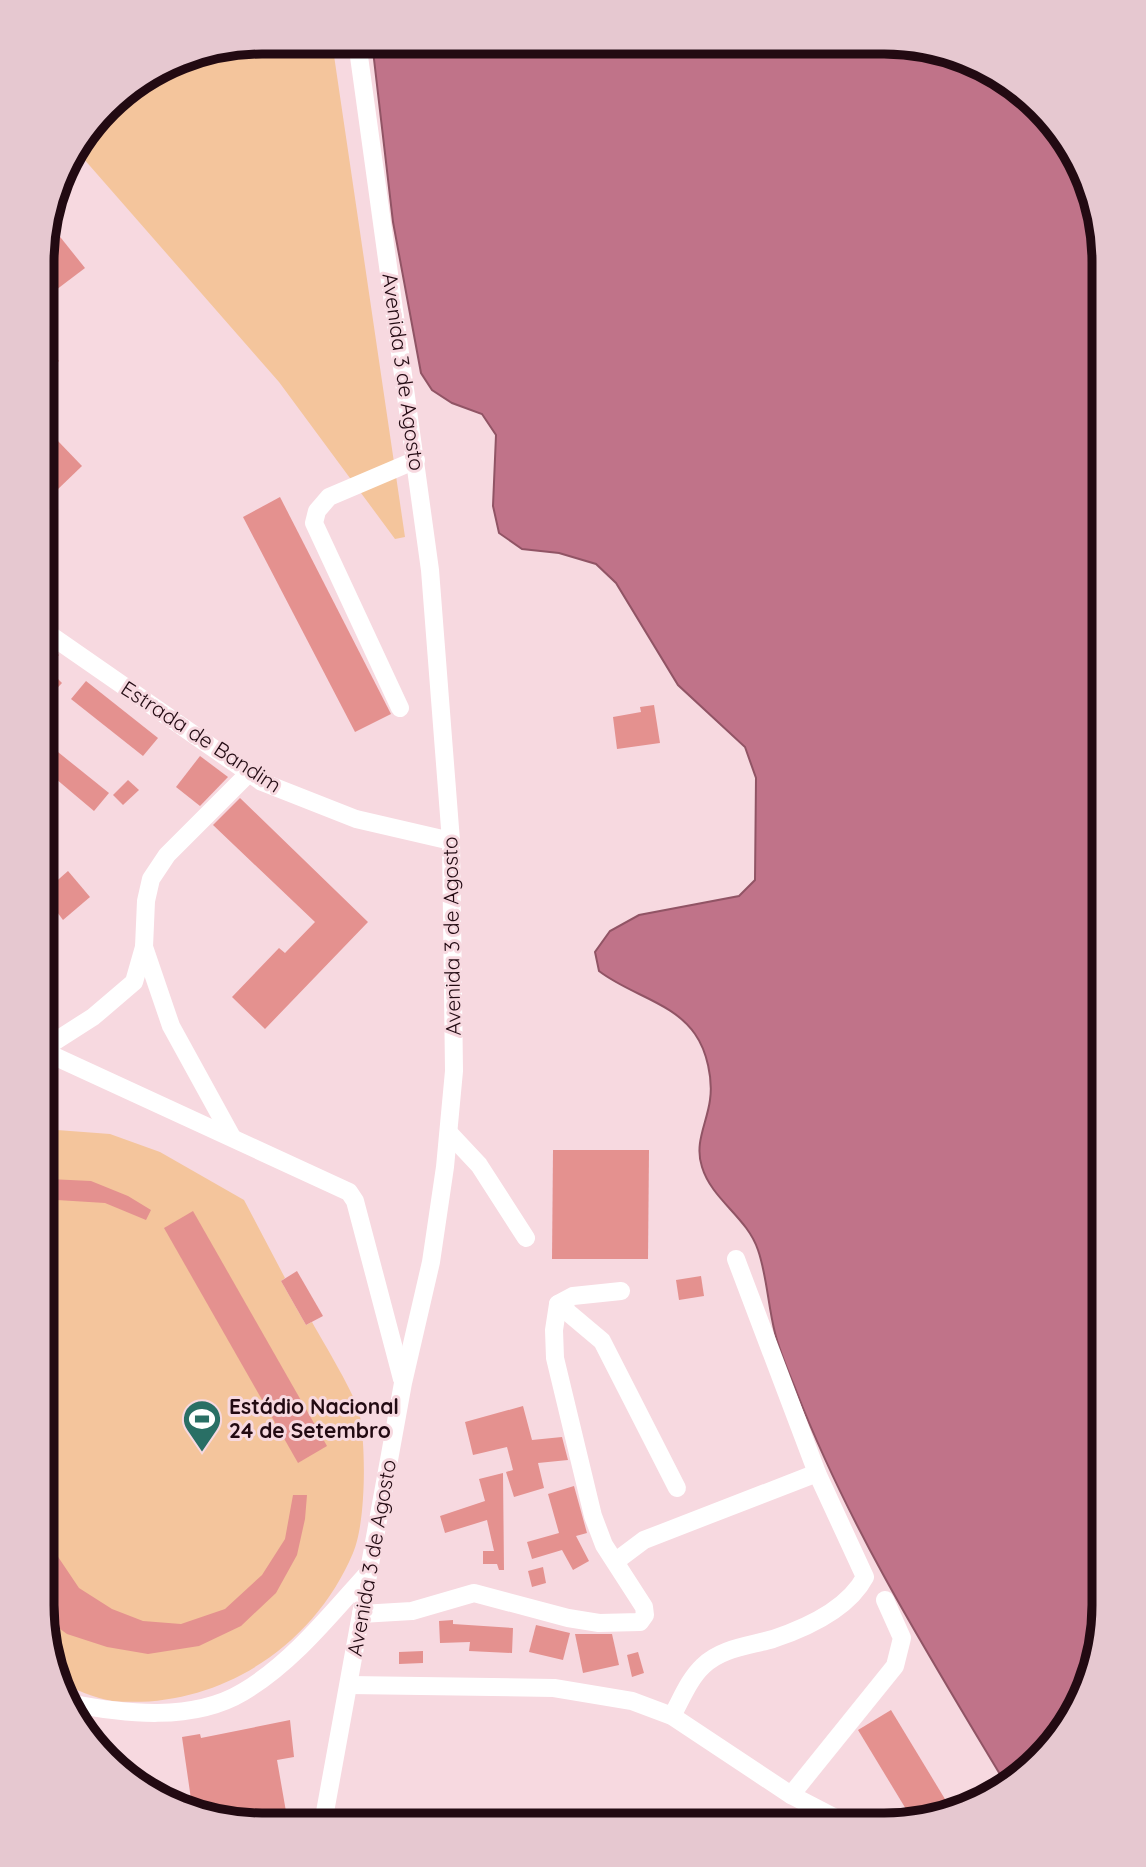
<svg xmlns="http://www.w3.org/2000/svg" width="1146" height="1867" viewBox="0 0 1146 1867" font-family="Quicksand,sans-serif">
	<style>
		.green { fill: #f4c59c }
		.water { fill: #c07389; stroke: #915465; stroke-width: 2 }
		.building { fill: #e4918f }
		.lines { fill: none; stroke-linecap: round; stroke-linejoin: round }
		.minor { stroke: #fff; stroke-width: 18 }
		.labels { text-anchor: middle; stroke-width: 6; stroke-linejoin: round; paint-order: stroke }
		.street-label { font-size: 21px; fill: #220a12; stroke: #f7d9e0 }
		.poi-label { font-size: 21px; font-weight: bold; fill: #220a12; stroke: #f7d9e0; text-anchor: start }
		.rim { fill: none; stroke: #220a12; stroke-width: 9 }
	</style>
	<rect width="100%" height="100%" fill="#f7d9e0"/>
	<g class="green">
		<polygon points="262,42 332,42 405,537 395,539 279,382 76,150 117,97 178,59"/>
		<path d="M57,1130L110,1134L160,1152L244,1200L285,1278L281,1281L306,1325L312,1322C323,1342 357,1397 360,1416C366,1449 366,1523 353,1553C313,1648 216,1710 113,1701C95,1699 75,1688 57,1683L42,1605L43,1132Z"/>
	</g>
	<path class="water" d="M372,42L913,44L1018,88L1087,178L1104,262L1103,1620L1092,1676L1059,1739L1004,1781C929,1656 850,1529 797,1393C789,1373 780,1353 775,1333C768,1306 767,1276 758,1250C747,1217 712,1200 702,1167C694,1143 707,1123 710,1100C713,1079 707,1051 695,1034C673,1002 630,995 599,971L595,952L610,931L639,915L739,896L755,880L756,778L745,747L678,685L616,583L596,564L559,553L522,549L499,533L493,506L496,435L482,414L452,403L432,390L421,373L393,222Z"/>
	<g class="building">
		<polygon points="53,228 85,268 52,293 44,283 44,235"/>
		<polygon points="44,342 59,361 44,373"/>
		<polygon points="57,440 82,466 56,491 44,478 44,453"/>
		<polygon points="280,497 391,714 355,732 243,517"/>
		<polygon points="46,646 59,655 46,667 62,683 43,703"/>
		<polygon points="86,681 158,738 143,756 71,699"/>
		<polygon points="654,705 660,743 617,749 613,717 641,712 640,707"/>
		<polygon points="43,740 109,793 94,811 43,768"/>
		<polygon points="200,756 228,777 200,806 176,787"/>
		<polygon points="128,780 139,790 123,805 113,795"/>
		<polygon points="240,798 368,922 265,1029 232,997 279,948 285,953 315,922 213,825"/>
		<polygon points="68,871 90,897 63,920 43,893"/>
		<polygon points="553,1150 649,1150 648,1259 552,1259"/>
		<polygon points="49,1179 91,1181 128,1196 151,1210 146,1220 105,1203 57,1200 43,1205 43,1181"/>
		<polygon points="193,1211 327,1446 298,1463 164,1228"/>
		<polygon points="297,1271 323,1316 306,1325 281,1281"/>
		<polygon points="701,1276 704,1296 679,1300 676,1280"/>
		<polygon points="523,1406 532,1440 562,1437 568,1460 538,1463 544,1488 514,1497 506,1472 513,1470 507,1447 473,1455 465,1422"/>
		<polygon points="503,1473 504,1570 499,1570 497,1564 483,1564 483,1551 494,1551 487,1520 445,1533 440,1516 485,1501 479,1479"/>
		<polygon points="574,1486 587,1533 576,1536 589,1561 573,1570 562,1550 532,1559 527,1542 559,1533 548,1494"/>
		<polygon points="293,1495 307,1495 305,1519 297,1555 276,1593 241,1626 199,1646 148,1654 107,1647 67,1634 45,1618 42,1533 79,1588 112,1609 143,1621 181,1624 225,1609 262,1575 285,1539"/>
		<polygon points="543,1567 546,1583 532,1587 528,1571"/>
		<polygon points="453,1620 453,1624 513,1628 512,1653 469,1651 470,1642 440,1643 439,1621"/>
		<polygon points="536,1625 570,1633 563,1660 529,1652"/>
		<polygon points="575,1634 612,1634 619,1665 583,1673"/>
		<polygon points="423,1651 423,1663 399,1664 399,1652"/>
		<polygon points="638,1652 644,1673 632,1677 627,1655"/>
		<polygon points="891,1710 951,1809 945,1813 912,1819 858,1730"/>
		<polygon points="290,1720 294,1757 277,1760 288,1823 233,1823 192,1806 182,1737 200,1734 201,1738"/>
	</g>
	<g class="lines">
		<g class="minor">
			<polyline points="43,630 262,782 356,819 451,841"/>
			<polyline points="400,708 314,523 317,511 329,497 416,460"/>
			<polyline points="144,947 171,1026 232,1137"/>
			<polyline points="43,1049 93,1017 134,982 144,947 146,901 151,879 167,855 248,774"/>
			<polyline points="43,1051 349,1192 355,1201 402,1379"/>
			<polyline points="449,1133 479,1165 526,1238"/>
			<polyline points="558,1304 602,1341 677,1488"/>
			<polyline points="616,1561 644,1540 817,1473"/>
			<polyline points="361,1614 412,1611 474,1593 568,1618 599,1623 640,1622 645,1615 644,1607 604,1545 593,1516 555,1358 554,1330 558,1304 573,1296 621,1291"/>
			<polyline points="349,1685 554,1688 632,1701 672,1716 791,1795 849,1825"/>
			<path d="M69,1703C124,1714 193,1722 243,1692C292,1663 330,1615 368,1573"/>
			<path d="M672,1716C681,1700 689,1679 703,1666C721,1648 749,1646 773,1639C806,1628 848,1609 865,1577L817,1473L736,1259"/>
			<polyline points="791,1795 895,1666 902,1638 885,1600"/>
			<polyline points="323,1823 403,1383 431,1262 445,1167 454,1071 451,841 430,570 357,42"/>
		</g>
	</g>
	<defs>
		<g id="stadium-pin" transform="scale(2.0125)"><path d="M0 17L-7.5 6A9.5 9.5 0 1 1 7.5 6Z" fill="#296f65" stroke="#f7d9e0"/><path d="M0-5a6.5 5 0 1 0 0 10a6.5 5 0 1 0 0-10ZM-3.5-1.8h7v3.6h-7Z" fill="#fff"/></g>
	</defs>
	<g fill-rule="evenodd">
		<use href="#stadium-pin" x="202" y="1419"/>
	</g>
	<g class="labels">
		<g class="street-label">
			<text transform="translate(403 372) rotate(82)" y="7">Avenida 3 de Agosto</text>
			<text transform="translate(201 737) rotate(33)" y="7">Estrada de Bandim</text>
			<text transform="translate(452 936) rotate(-91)" y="7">Avenida 3 de Agosto</text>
			<text transform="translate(372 1558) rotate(-80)" y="7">Avenida 3 de Agosto</text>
		</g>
		<g class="poi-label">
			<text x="229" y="1414">Estádio Nacional<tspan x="229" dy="24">24 de Setembro</tspan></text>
		</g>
	</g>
	<path d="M0 0H1146V1867H0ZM262 54H884A208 208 0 0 1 1092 262V1605A208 208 0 0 1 884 1813H262A208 208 0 0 1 54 1605V262A208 208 0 0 1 262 54Z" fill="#e6c8d0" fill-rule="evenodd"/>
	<path class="rim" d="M262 54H884A208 208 0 0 1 1092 262V1605A208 208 0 0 1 884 1813H262A208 208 0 0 1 54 1605V262A208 208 0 0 1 262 54Z"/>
</svg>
